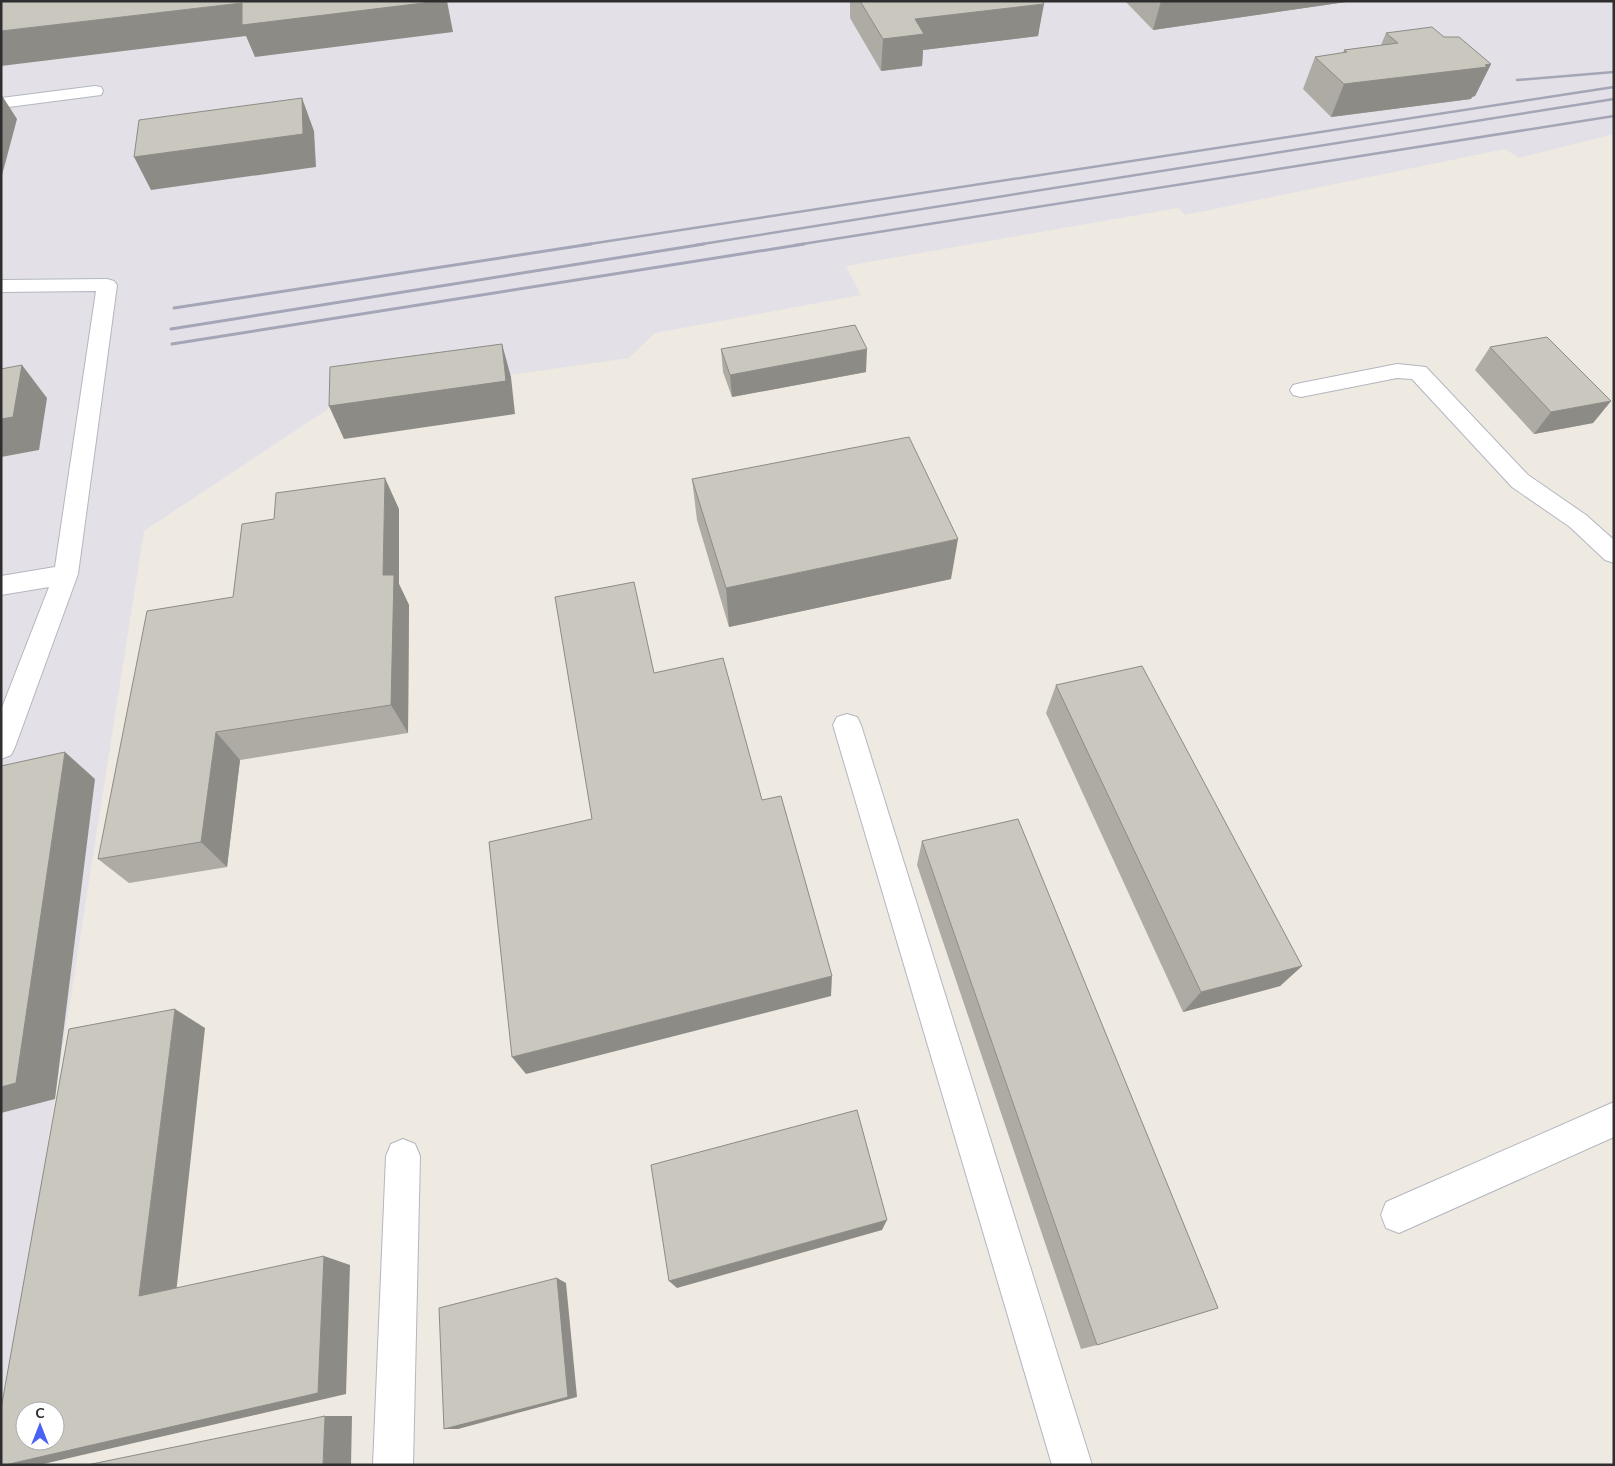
<svg xmlns="http://www.w3.org/2000/svg" width="1615" height="1466" viewBox="0 0 1615 1466" font-family="'Nunito Sans',sans-serif">
	<style>
		.industrial { fill: #e3e1e7 }
		.lines { fill: none; stroke-linecap: round; stroke-linejoin: round }
		.minor-casing { stroke: #b4b6c0; stroke-width: 2 }
		.minor { fill: #fff; fill-rule: evenodd }
		.rail-far1 { stroke: #a4a6b7; stroke-width: 2.5 }
		.rail { stroke: #a4a6b7; stroke-width: 3 }
		.wall { fill: #aeaba4 }
		.shaded-wall { fill: #8d8b86 }
		.building { fill: #cac7bf; stroke: #8d8b86; fill-rule: evenodd }
	</style>
	<rect width="100%" height="100%" fill="#eee9e1"/>
	<polygon class="industrial" points="1,1 1614,1 1614,134 1519,158 1505,149 1185,215 1178,208 846,266 861,295 655,333 629,358 343,399 144,531 1,1441"/>
	<g class="lines">
		<g class="minor-casing">
			<g id="minor">
				<polygon points="95,86 101,87 103,91 101,95 1,108 1,98"/>
				<polygon points="107,279 114,281 117,285 78,574 15,747 11,755 1,759 1,710 49,587 1,595 1,576 55,567 96,291 1,292 1,280"/>
				<polygon points="1397,364 1426,367 1528,475 1586,515 1614,540 1614,563 1605,560 1570,527 1512,487 1412,379 1397,378 1301,397 1293,395 1290,390 1293,385 1301,383"/>
				<polygon points="847,714 857,717 861,725 1092,1465 1052,1465 833,725 837,717"/>
				<polygon points="1614,1102 1614,1137 1399,1233 1386,1228 1381,1215 1386,1202"/>
				<polygon points="403,1139 415,1144 420,1156 413,1465 373,1465 386,1156 391,1144"/>
			</g>
		</g>
		<use href="#minor" class="minor"/>
		<g class="rail-far1">
			<polyline points="1517,80 1614,72"/>
			<polyline points="583,245 1614,87"/>
			<polyline points="696,245 1614,99"/>
			<polyline points="796,245 1614,116"/>
		</g>
		<g class="rail">
			<polyline points="174,308 591,244"/>
			<polyline points="171,329 704,244"/>
			<polyline points="172,344 804,244"/>
		</g>
	</g>
	<g class="wall">
		<polygon points="850,1 1042,1 1038,36 923,50 922,66 881,71 850,18"/>
		<polygon points="1125,1 1347,1 1346,2 1153,30"/>
		<polygon points="1386,33 1444,37 1491,64 1475,96 1472,97 1471,99 1331,117 1303,89 1315,57 1343,53 1344,50 1381,45"/>
		<polygon points="1490,347 1611,401 1593,423 1534,434 1475,370"/>
		<polygon points="721,349 866,372 732,397 723,372"/>
		<polygon points="692,479 951,579 729,627 697,520"/>
		<polygon points="399,509 399,584 409,605 408,733 240,760 227,867 129,883 98,859 233,597"/>
		<polygon points="1056,685 1302,966 1280,986 1183,1012 1046,713"/>
		<polygon points="922,841 1097,1345 1081,1349 917,865"/>
	</g>
	<g class="shaded-wall">
		<polygon points="447,1 453,32 255,57 246,36 1,66 1,31 242,3"/>
		<polygon points="1161,1 1347,1 1346,2 1153,30"/>
		<polygon points="1044,4 1038,36 923,50 922,66 881,71 883,39 915,19"/>
		<polygon points="1491,64 1475,96 1472,97 1471,99 1331,117 1344,84"/>
		<polygon points="1,94 17,119 1,179"/>
		<polygon points="302,98 314,131 316,167 151,190 134,157"/>
		<polygon points="502,344 511,377 515,414 344,439 329,406"/>
		<polygon points="867,349 866,372 732,397 730,375"/>
		<polygon points="22,365 47,398 39,450 1,457 1,419"/>
		<polygon points="1611,401 1593,423 1534,434 1551,412"/>
		<polygon points="385,478 399,509 399,584 409,605 408,733 391,705 383,575"/>
		<polygon points="958,539 951,579 729,627 726,588"/>
		<polygon points="216,732 240,760 227,867 201,842"/>
		<polygon points="65,752 95,779 55,1099 1,1113 1,1087"/>
		<polygon points="1302,966 1280,986 1183,1012 1201,992"/>
		<polygon points="832,976 831,996 526,1074 512,1057"/>
		<polygon points="175,1009 205,1028 175,1303 139,1296"/>
		<polygon points="887,1220 882,1230 677,1288 669,1281"/>
		<polygon points="324,1256 350,1265 346,1394 39,1465 5,1465"/>
		<polygon points="557,1278 566,1283 577,1397 458,1429 444,1429"/>
		<polygon points="325,1416 352,1416 351,1465 323,1465"/>
	</g>
	<g class="building">
		<polygon points="1,1 440,1 242,25 242,3 1,31"/>
		<polygon points="860,1 1042,1 1044,4 915,19 924,34 883,39"/>
		<polygon points="1432,27 1444,37 1459,37 1491,64 1485,65 1487,67 1344,84 1315,57 1347,52 1344,50 1398,43 1386,33"/>
		<polygon points="302,98 303,134 134,157 139,120"/>
		<polygon points="855,325 867,349 730,375 721,349"/>
		<polygon points="1547,337 1611,401 1551,412 1490,347"/>
		<polygon points="502,344 506,381 329,406 330,367"/>
		<polygon points="22,365 13,417 1,419 1,369"/>
		<polygon points="909,437 958,539 726,588 692,479"/>
		<polygon points="385,478 383,575 394,575 391,705 216,732 201,842 98,859 147,611 233,597 242,524 274,519 276,493"/>
		<polygon points="634,582 654,673 723,658 762,800 781,796 832,976 512,1057 489,842 592,819 555,597"/>
		<polygon points="1142,666 1302,966 1201,992 1056,685"/>
		<polygon points="65,752 16,1083 1,1087 1,766"/>
		<polygon points="1018,819 1218,1308 1097,1345 922,841"/>
		<path d="M175,1009L139,1296L324,1256L318,1393L5,1465H1V1409L69,1029ZM25,1411H55V1441H25Z"/>
		<polygon points="857,1110 887,1220 669,1281 651,1165"/>
		<polygon points="557,1278 568,1397 444,1429 439,1308"/>
		<polygon points="325,1416 323,1465 87,1465"/>
	</g>
	<rect width="1615" height="1466" fill="none" stroke="#2e2e2e" stroke-width="5"/>
	<g transform="translate(40 1426)"><circle r="24" fill="#ffffff" stroke="#ababab"/>
	<path d="M0-4L9 19L0 12L-9 19Z" fill="#4a62f2"/>
	<text y="-8" font-size="14" font-weight="bold" text-anchor="middle" fill="#2e2e2e">С</text>
	</g>
</svg>
